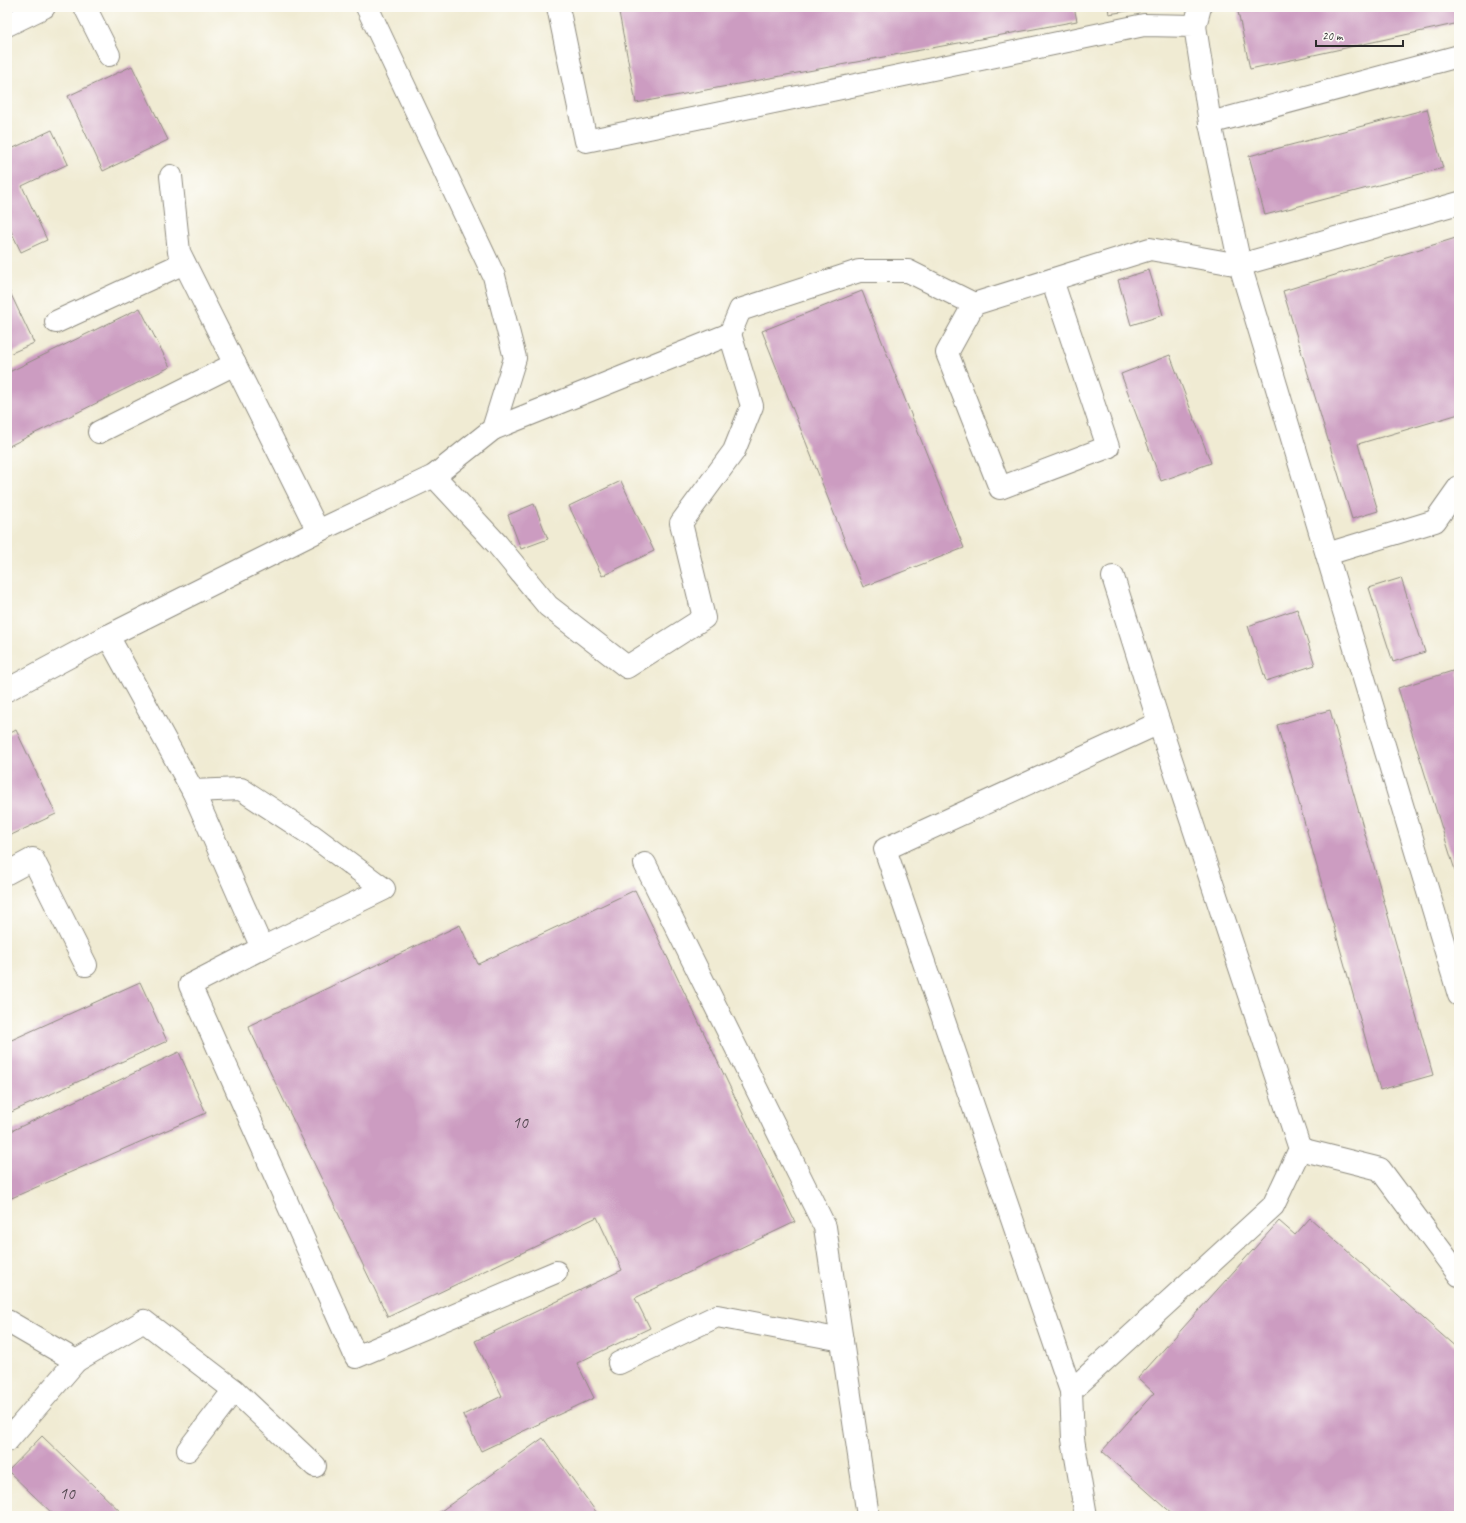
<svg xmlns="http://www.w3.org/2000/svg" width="1466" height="1523" viewBox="0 0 1466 1523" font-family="Caveat,sans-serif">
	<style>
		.building { fill: #cc9cc1 }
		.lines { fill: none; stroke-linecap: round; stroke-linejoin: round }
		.minor-casing { stroke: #8e8b7f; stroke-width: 24 }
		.minor { stroke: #fff; stroke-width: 22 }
		.labels { text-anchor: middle; stroke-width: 3; stroke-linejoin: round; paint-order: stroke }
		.number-label { font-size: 17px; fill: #534750 }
	</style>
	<rect width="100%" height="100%" fill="#fdfcf7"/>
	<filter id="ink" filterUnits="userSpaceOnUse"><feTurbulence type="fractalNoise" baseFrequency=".025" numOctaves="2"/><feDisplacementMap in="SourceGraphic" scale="8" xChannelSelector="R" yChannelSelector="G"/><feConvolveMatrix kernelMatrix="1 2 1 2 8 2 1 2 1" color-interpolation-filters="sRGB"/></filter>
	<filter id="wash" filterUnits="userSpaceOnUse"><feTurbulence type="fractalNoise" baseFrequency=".012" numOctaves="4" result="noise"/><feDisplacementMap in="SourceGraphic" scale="16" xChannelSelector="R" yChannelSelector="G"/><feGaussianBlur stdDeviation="0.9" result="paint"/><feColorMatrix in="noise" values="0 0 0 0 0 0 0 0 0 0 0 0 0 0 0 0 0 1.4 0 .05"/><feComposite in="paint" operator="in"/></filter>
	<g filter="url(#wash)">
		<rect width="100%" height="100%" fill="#f0ebd3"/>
		<g id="blocks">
			<g class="building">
				<polygon points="618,7 1074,7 1077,21 636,103"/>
				<polygon points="1108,7 1145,7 1145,8 1109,14"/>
				<polygon points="1237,7 1459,7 1459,23 1250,69"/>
				<polygon points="132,66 168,140 103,171 68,96"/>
				<polygon points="1427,109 1443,168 1265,215 1249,156"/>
				<polygon points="52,130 68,164 22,186 47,240 21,252 7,223 7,151"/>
				<polygon points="1459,237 1459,414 1358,444 1378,511 1352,519 1283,291"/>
				<polygon points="1149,270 1163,315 1131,325 1118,280"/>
				<polygon points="7,286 34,343 7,355"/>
				<polygon points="862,291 964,548 863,587 762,331"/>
				<polygon points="140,308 170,367 7,447 7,373"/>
				<polygon points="1170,355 1211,463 1161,481 1121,374"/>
				<polygon points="621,481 654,551 602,576 569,506"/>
				<polygon points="534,504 548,539 521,549 508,515"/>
				<polygon points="1401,578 1425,652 1393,662 1369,588"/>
				<polygon points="1297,609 1315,665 1266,681 1248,626"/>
				<polygon points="1459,669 1459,883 1398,688"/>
				<polygon points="1330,710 1433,1075 1380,1090 1277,725"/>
				<polygon points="16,730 56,814 7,837 7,735"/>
				<polygon points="635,890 795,1222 635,1298 650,1328 577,1363 594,1398 481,1451 463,1415 502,1396 475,1341 622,1270 597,1217 388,1317 248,1026 460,925 478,964"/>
				<polygon points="140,982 167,1041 7,1114 7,1042"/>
				<polygon points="179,1052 206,1113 7,1200 7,1133"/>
				<polygon points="1310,1218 1459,1350 1459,1516 1175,1516 1102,1451 1154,1393 1138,1378 1279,1221 1295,1235"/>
				<polygon points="42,1436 125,1516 55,1516 8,1471"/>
				<polygon points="543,1438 599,1516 434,1516"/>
			</g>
		</g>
	</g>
	<g filter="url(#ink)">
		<use href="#blocks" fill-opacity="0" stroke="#8e8b7f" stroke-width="1"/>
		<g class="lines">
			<g class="minor-casing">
				<g id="minor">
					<polyline points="85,7 109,55"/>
					<polyline points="558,7 586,141 1144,25 1195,26 1210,123 1240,265 1459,995"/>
					<polyline points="7,25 44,7"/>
					<polyline points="1195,26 1200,7"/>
					<polyline points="1210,123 1459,56"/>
					<polyline points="171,176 179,252 318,531"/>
					<polyline points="974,304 947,353 1000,488 1108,447 1052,280"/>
					<polyline points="56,322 184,263"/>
					<polyline points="730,334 740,310 859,271 908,271 974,304 1150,249 1240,265 1459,203"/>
					<polyline points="99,432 235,364"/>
					<polyline points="434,476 497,544 548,606 627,667 704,618 681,523 734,451 752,406 730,334 493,429"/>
					<polyline points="1327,554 1435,521 1459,487"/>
					<polyline points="108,636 193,791 262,948 190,985 356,1357 556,1272"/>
					<polyline points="7,690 108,636 318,531 434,476 493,429 515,358 494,276 367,7"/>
					<polyline points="193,791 241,789 313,836 384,889 262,948"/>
					<polyline points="645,864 825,1227 868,1516"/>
					<polyline points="7,873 33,859 86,965"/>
					<polyline points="1300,1149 1380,1169 1459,1275"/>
					<polyline points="7,1321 76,1361 7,1441"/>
					<polyline points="76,1361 144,1321 234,1390 188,1450"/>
					<polyline points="619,1363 717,1316 842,1340"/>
					<polyline points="234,1390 315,1466"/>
					<polyline points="1071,1391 885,849 1159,723"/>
					<polyline points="1086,1516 1073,1439 1071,1391 1273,1206 1300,1149 1159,723 1113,577"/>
				</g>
			</g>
			<use href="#minor" class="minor"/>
		</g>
	</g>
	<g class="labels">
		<g class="number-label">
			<text x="520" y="1128">10</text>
			<text x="67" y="1499">10</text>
		</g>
	</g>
	<rect width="1466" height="1523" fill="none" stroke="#fdfcf7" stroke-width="24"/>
	<path d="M1316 40v6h87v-6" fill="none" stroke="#2b2b2b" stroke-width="2"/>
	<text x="1322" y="40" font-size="12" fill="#2b2b2b" stroke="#fdfcf7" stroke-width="3" paint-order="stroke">20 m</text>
</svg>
